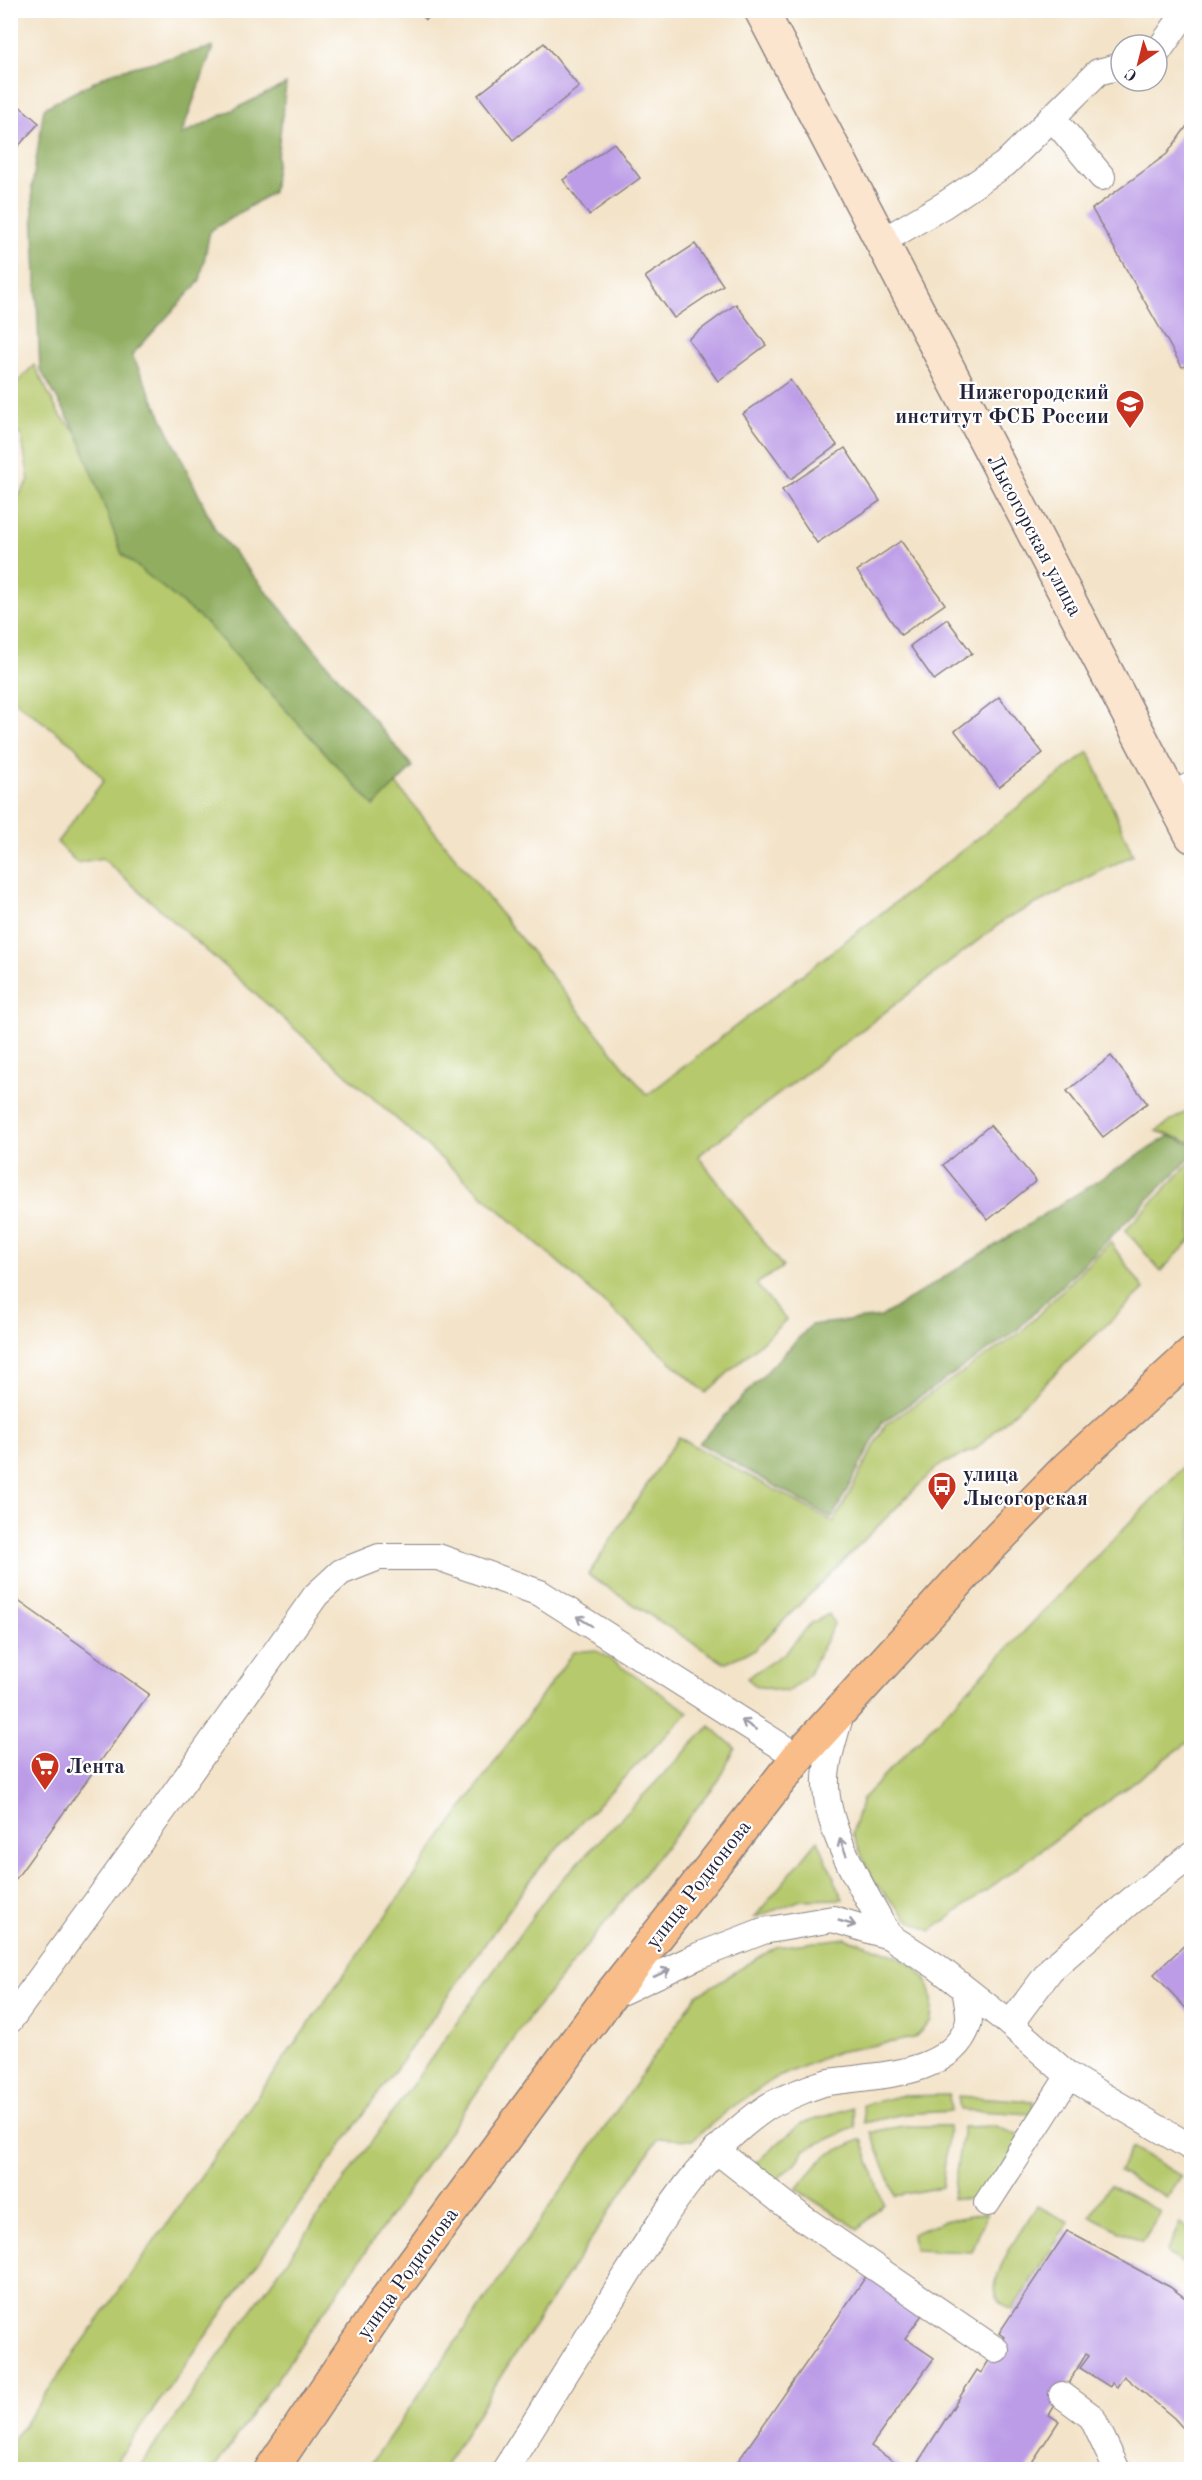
<svg xmlns="http://www.w3.org/2000/svg" width="1202" height="2480" viewBox="0 0 1202 2480" font-family="'Old Standard TT',serif">
	<style>
		.green { fill: #b6c96c; stroke: #6c7654; stroke-width: 1.5 }
		.forest { fill: #90ad60; stroke: #59684e; stroke-width: 1.5 }
		.building { fill: #bc9ce7 }
		.lines { fill: none; stroke-linecap: round; stroke-linejoin: round }
		.lane-casing { stroke: #8a8282; stroke-width: 28 }
		.secondary-casing { stroke: #8a8282; stroke-width: 36 }
		.primary-casing { stroke: #8a8282; stroke-width: 36 }
		.lane { stroke: #fff; stroke-width: 26 }
		.secondary { stroke: #fce5cf; stroke-width: 33 }
		.primary { stroke: #f8bd88; stroke-width: 33 }
		.oneway { stroke: #9c9ca7 }
		.labels { text-anchor: middle; stroke-width: 4.5; stroke-linejoin: round; paint-order: stroke }
		.poi-label { font-size: 21px; font-weight: bold; fill: #22223b; stroke: #fff; text-anchor: start }
		.street-label { font-size: 21px; fill: #22223b; stroke: #fff }
	</style>
	<rect width="100%" height="100%" fill="#fff"/>
	<filter id="ink" filterUnits="userSpaceOnUse"><feTurbulence type="fractalNoise" baseFrequency=".0167" numOctaves="2"/><feDisplacementMap in="SourceGraphic" scale="12" xChannelSelector="R" yChannelSelector="G"/><feConvolveMatrix kernelMatrix="1 2 1 2 8 2 1 2 1" color-interpolation-filters="sRGB"/></filter>
	<filter id="wash" filterUnits="userSpaceOnUse"><feTurbulence type="fractalNoise" baseFrequency=".008" numOctaves="4" result="noise"/><feDisplacementMap in="SourceGraphic" scale="24" xChannelSelector="R" yChannelSelector="G"/><feGaussianBlur stdDeviation="1.35" result="paint"/><feColorMatrix in="noise" values="0 0 0 0 0 0 0 0 0 0 0 0 0 0 0 0 0 1.4 0 .05"/><feComposite in="paint" operator="in"/></filter>
	<g filter="url(#wash)">
		<rect width="100%" height="100%" fill="#f3e3c8"/>
		<g class="green">
			<polygon points="34,365 59,414 285,646 647,1095 1089,752 1133,855 1006,919 698,1156 783,1267 756,1284 786,1320 706,1393 102,858 77,863 57,842 104,780 75,746 11,698 10,509 29,480 21,434 11,434 11,389"/>
			<polygon points="1191,1108 1191,1142 1156,1131"/>
			<polygon points="1191,1162 1191,1240 1161,1271 1125,1230"/>
			<polygon points="1110,1242 1144,1289 977,1448 938,1466 754,1650 724,1663 588,1575 678,1437 834,1522 886,1424 1020,1333"/>
			<polygon points="1191,1459 1191,1740 931,1931 910,1921 874,1882 852,1834 862,1799"/>
			<polygon points="829,1614 834,1624 808,1676 787,1692 756,1686 747,1678 786,1652 811,1623"/>
			<polygon points="596,1650 689,1712 599,1803 539,1868 111,2469 11,2469 11,2443 573,1652"/>
			<polygon points="710,1726 735,1748 719,1780 528,2019 214,2469 138,2469 550,1892"/>
			<polygon points="818,1840 843,1899 801,1900 754,1918"/>
			<path d="M845,1938C876,1949 928,1959 932,1998C933,2005 931,2014 931,2021L914,2038L837,2052L774,2079L731,2108L692,2140L658,2138L504,2371L443,2469L370,2470L372,2462L697,1995L776,1947Z"/>
			<polygon points="949,2095 951,2111 903,2114 864,2123 863,2105 899,2096"/>
			<polygon points="958,2096 1034,2101 1033,2114 960,2110"/>
			<polygon points="853,2107 855,2127 804,2150 795,2164 774,2181 755,2163 801,2124"/>
			<polygon points="903,2126 949,2126 942,2187 895,2196 871,2132"/>
			<polygon points="996,2126 1022,2137 984,2199 952,2199 963,2127"/>
			<polygon points="862,2139 883,2204 858,2229 796,2189 825,2156"/>
			<polygon points="1132,2147 1181,2176 1167,2198 1119,2172"/>
			<polygon points="1110,2185 1161,2212 1142,2242 1090,2216"/>
			<path d="M1037,2206L1069,2222L1012,2310C1006,2306 997,2301 996,2294C990,2272 1025,2225 1037,2206Z"/>
			<polygon points="987,2213 972,2252 914,2250 912,2234 943,2221"/>
			<polygon points="1180,2223 1191,2231 1191,2268 1166,2253"/>
		</g>
		<g class="forest">
			<polygon points="213,47 181,135 286,84 273,192 210,231 200,281 132,355 216,531 413,767 374,806 206,623 122,554 78,435 40,369 32,187 44,108 113,72"/>
			<polygon points="1169,1136 1191,1144 1191,1157 1015,1332 883,1422 832,1518 699,1443 811,1325 881,1317"/>
		</g>
		<g id="blocks">
			<g class="building">
				<polygon points="419,10 439,10 425,20"/>
				<polygon points="544,43 579,87 513,140 478,95"/>
				<polygon points="10,98 39,123 14,151 10,148"/>
				<polygon points="1189,123 1192,125 1192,365 1182,367 1092,209 1167,154"/>
				<polygon points="614,143 640,178 589,215 563,180"/>
				<polygon points="695,244 723,285 674,318 645,277"/>
				<polygon points="736,304 766,345 718,381 688,339"/>
				<polygon points="790,380 837,445 791,479 743,414"/>
				<polygon points="845,448 880,501 817,543 782,490"/>
				<polygon points="901,541 945,604 901,635 857,571"/>
				<polygon points="947,619 972,653 934,680 910,646"/>
				<polygon points="999,697 1043,753 999,787 955,731"/>
				<polygon points="1111,1056 1147,1103 1103,1137 1067,1091"/>
				<polygon points="990,1125 1036,1181 988,1220 943,1165"/>
				<polygon points="10,1595 149,1694 10,1887"/>
				<polygon points="1192,1938 1192,2015 1154,1974"/>
				<polygon points="1067,2231 1170,2287 1192,2303 1192,2438 1174,2418 1124,2376 1117,2387 1112,2383 1110,2387 1080,2368 1089,2356 1086,2354 1049,2415 1059,2421 1027,2470 913,2470 977,2370 981,2373 1004,2337 999,2333"/>
				<polygon points="867,2275 922,2315 905,2338 934,2358 871,2446 906,2470 732,2470"/>
			</g>
		</g>
	</g>
	<g filter="url(#ink)">
		<use href="#blocks" fill-opacity="0" stroke="#8a8282" stroke-width="1.5"/>
		<g class="lines">
			<g class="lane-casing">
				<g id="lane">
					<polyline points="1157,53 1187,10"/>
					<polyline points="1052,117 1102,177"/>
					<polyline points="881,242 944,205 1005,164 1098,72 1121,66"/>
					<polyline points="1172,795 1192,785"/>
					<path d="M842,1709C837,1729 830,1748 827,1768C818,1820 864,1891 889,1936"/>
					<polyline points="612,1996 698,1956 763,1931 833,1919 889,1936 936,1966 1010,2024 1069,2076 1192,2148"/>
					<polyline points="10,2020 161,1813 316,1595 341,1572 379,1557 438,1557 540,1593 798,1757"/>
					<polyline points="1010,2024 1051,1969 1133,1899 1192,1855"/>
					<polyline points="716,2150 800,2216 996,2350"/>
					<polyline points="987,2203 1069,2076"/>
					<polyline points="1062,2395 1092,2417 1117,2470"/>
					<path d="M505,2470C541,2413 576,2357 611,2300C654,2231 697,2155 766,2108C776,2101 817,2084 829,2082C872,2075 951,2077 968,2025C971,2015 967,2000 965,1990"/>
				</g>
			</g>
			<g class="secondary-casing">
				<polyline id="secondary" points="761,10 1192,836"/>
			</g>
			<g class="primary-casing">
				<polyline id="primary" points="271,2470 386,2300 505,2138 609,1997 798,1757 987,1550 1067,1468 1192,1354"/>
			</g>
			<use href="#lane" class="lane"/>
			<use href="#secondary" class="secondary"/>
			<use href="#primary" class="primary"/>
		</g>
		<defs><path id="oneway-shaft" d="M-6 0H5M1.5-3L5.5 0L1.5 3" fill="none" stroke-width="1.6" stroke-linecap="round" stroke-linejoin="round" transform="scale(1.5)"/></defs>
		<g class="oneway">
			<use href="#oneway-shaft" transform="translate(584 1621) rotate(-148)"/>
			<use href="#oneway-shaft" transform="translate(749 1725) rotate(-147)"/>
			<use href="#oneway-shaft" transform="translate(843 1847) rotate(-112)"/>
			<use href="#oneway-shaft" transform="translate(847 1923) rotate(16)"/>
			<use href="#oneway-shaft" transform="translate(662 1973) rotate(-25)"/>
		</g>
	</g>
	<defs>
		<g id="university-pin" transform="scale(1.5)"><path d="M0 17L-7.5 6A9.5 9.5 0 1 1 7.5 6Z" fill="#c8321e" stroke="#fff"/><path d="M0-5L7-2L0 1L-7-2ZM-4 1L0 2.5L4 1V4Q0 6-4 4Z" fill="#fff"/></g>
		<g id="bus-pin" transform="scale(1.5)"><path d="M0 17L-7.5 6A9.5 9.5 0 1 1 7.5 6Z" fill="#c8321e" stroke="#fff"/><path d="M-5-6H5V4H4V6H2V4H-2V6H-4V4H-5ZM-3.5-4V0h7V-4ZM-3.5 1.2v1.5H-2V1.2ZM2 1.2v1.5H3.5V1.2Z" fill="#fff"/></g>
		<g id="supermarket-pin" transform="scale(1.5)"><path d="M0 17L-7.5 6A9.5 9.5 0 1 1 7.5 6Z" fill="#c8321e" stroke="#fff"/><path d="M-6-5.5h2.5l.6 2H6L4.5 2H-2.5L-4.4-4H-6ZM-1.5 3.2a1.3 1.3 0 1 0 .1 0ZM3 3.2a1.3 1.3 0 1 0 .1 0Z" fill="#fff"/></g>
	</defs>
	<g fill-rule="evenodd">
		<use href="#university-pin" x="1130" y="404"/>
		<use href="#bus-pin" x="942" y="1486"/>
		<use href="#supermarket-pin" x="45" y="1766"/>
	</g>
	<g class="labels">
		<g class="poi-label">
			<text x="1109" y="399" text-anchor="end">Нижегородский<tspan x="1109" dy="24">институт ФСБ России</tspan></text>
			<text x="963" y="1481">улица<tspan x="963" dy="24">Лысогорская</tspan></text>
			<text x="66" y="1773">Лента</text>
		</g>
		<g class="street-label">
			<text transform="translate(1035 535) rotate(62)" y="7">Лысогорская улица</text>
			<text transform="translate(698 1884) rotate(-52)" y="7">улица Родионова</text>
			<text transform="translate(407 2273) rotate(-54)" y="7">улица Родионова</text>
		</g>
	</g>
	<rect width="1202" height="2480" fill="none" stroke="#fff" stroke-width="36"/>
	<g transform="translate(1139 63) rotate(215)"><circle r="28" fill="#ffffff" stroke="#a7a7b1" stroke-width="1.5"/>
	<path d="M0-4.5L10 22L0 15L-10 22Z" fill="#c8321e"/>
	<text y="-9" font-size="16" font-weight="bold" text-anchor="middle" fill="#22223b">С</text>
	</g>
</svg>
